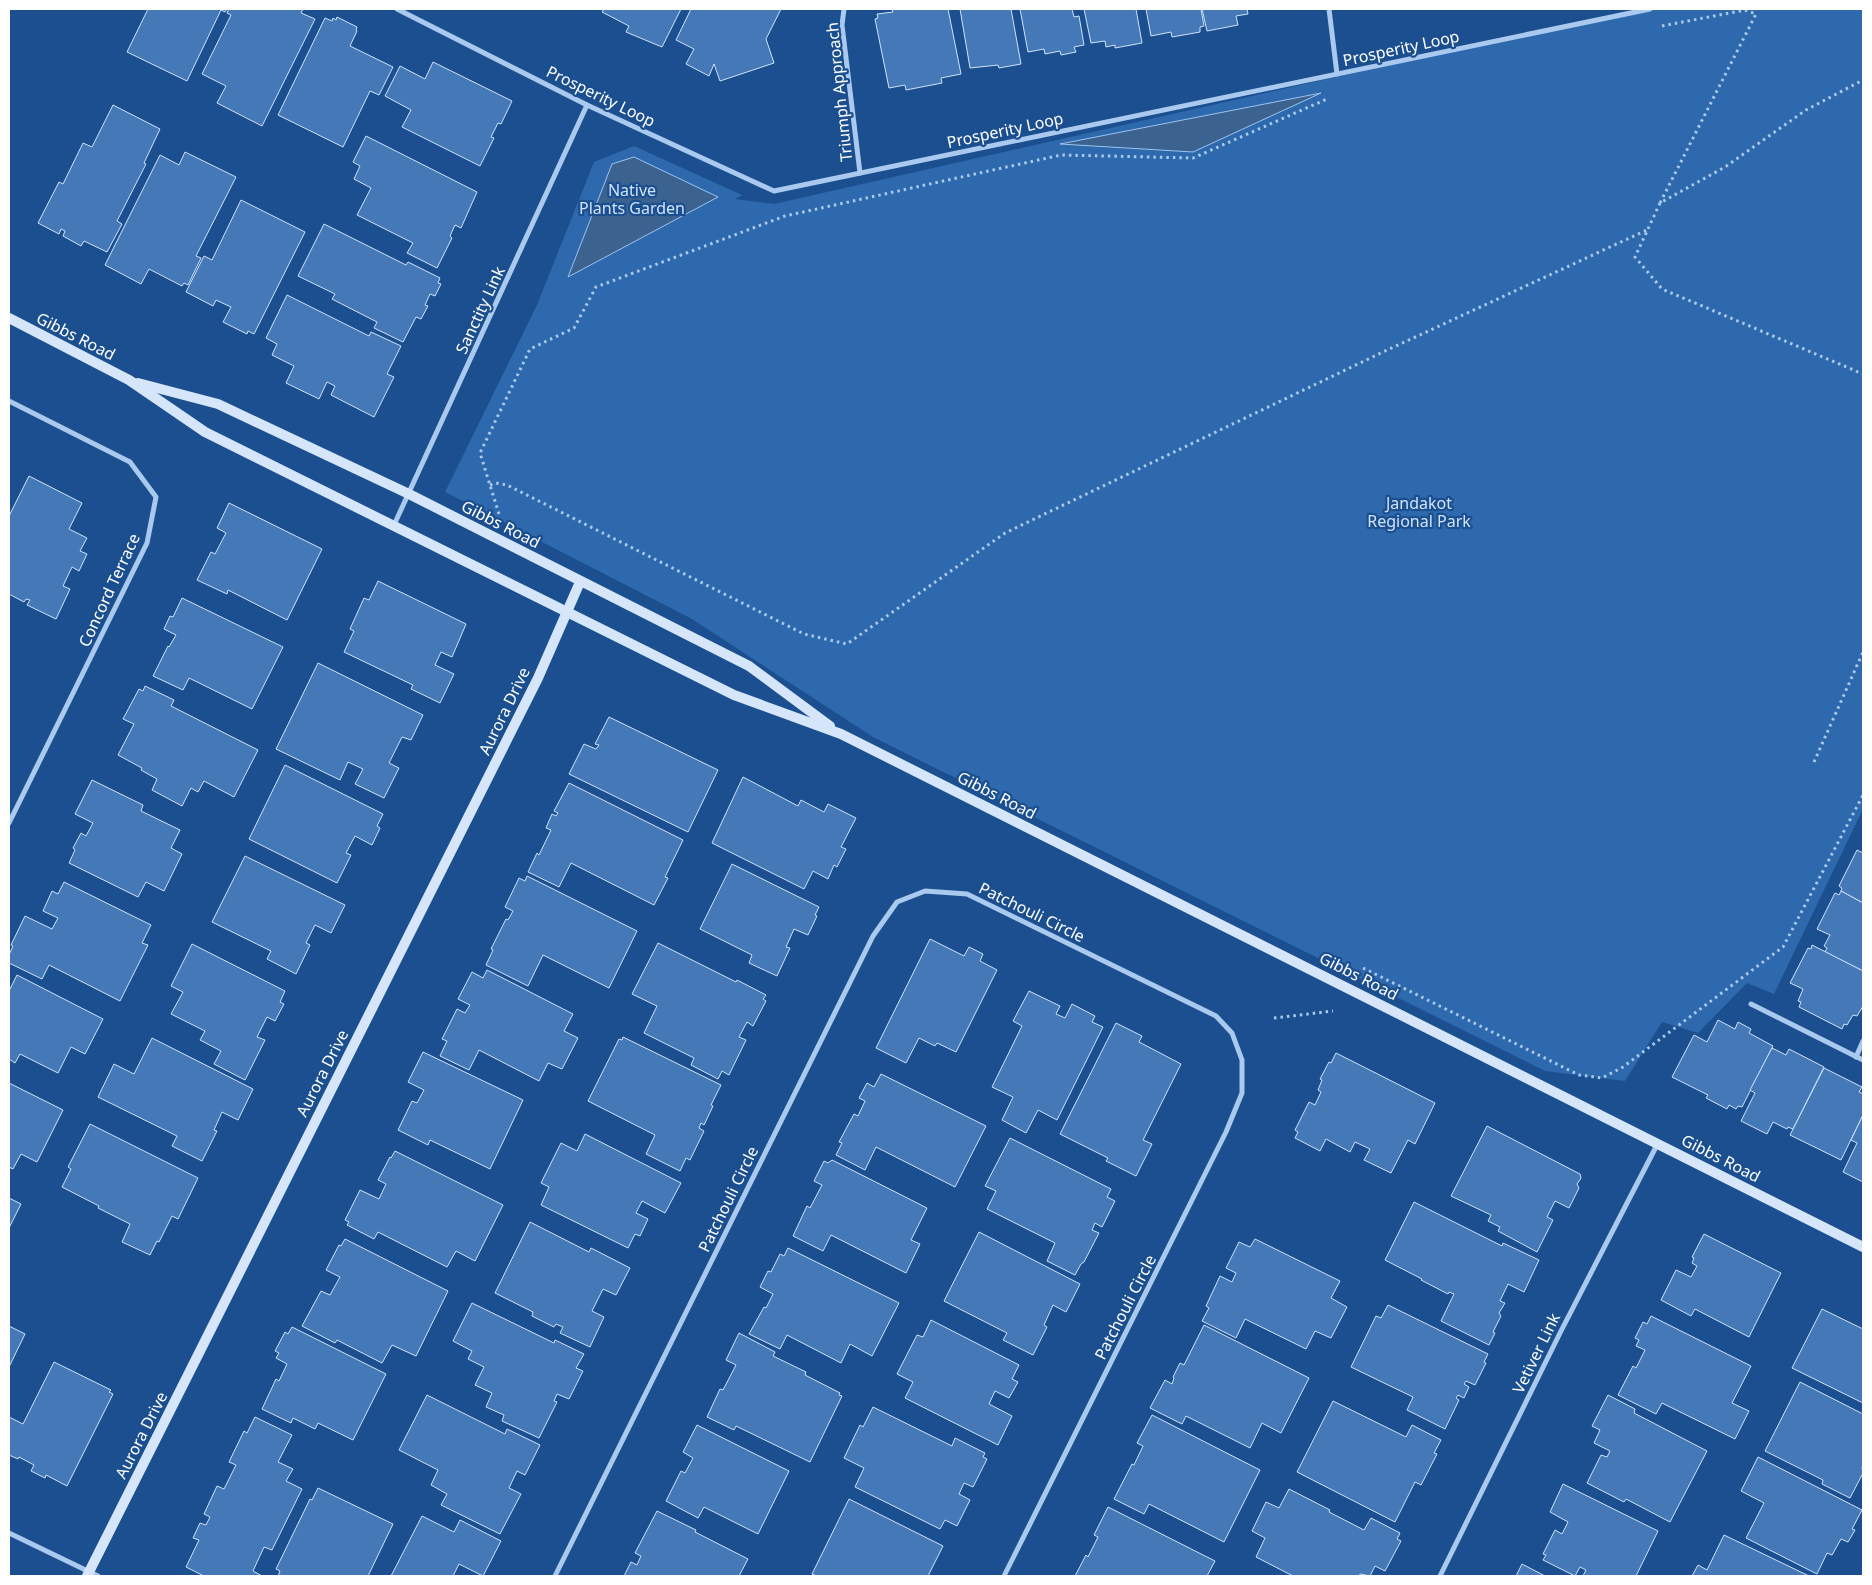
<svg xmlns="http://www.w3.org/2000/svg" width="1872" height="1585" viewBox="0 0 1872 1585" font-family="'Noto Sans',sans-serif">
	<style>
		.green { fill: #2e69ad }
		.water { fill: #3c6290; stroke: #9cc4f0 }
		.building { fill: #4478b7; stroke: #cfe3fa }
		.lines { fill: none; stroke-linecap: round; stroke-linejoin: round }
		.path { stroke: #a9c9ee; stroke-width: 3; stroke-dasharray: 2.5 4; stroke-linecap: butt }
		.street { stroke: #a9c9ee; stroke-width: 5 }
		.secondary { stroke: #d6e6fa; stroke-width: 10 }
		.labels { text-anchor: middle; stroke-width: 4.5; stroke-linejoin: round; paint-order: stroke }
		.street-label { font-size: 16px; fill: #fff; stroke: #1b4f8f }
		.park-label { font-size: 16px; fill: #cfe3fa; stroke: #1b4f8f }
	</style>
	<rect width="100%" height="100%" fill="#1b4f8f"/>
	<polygon class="green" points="1637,9 1863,9 1863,809 1774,994 1747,983 1698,1033 1662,1022 1625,1081 1545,1071 873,737 692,619 445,492 537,305 594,162 634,146 742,195 735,199 774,204"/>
	<g class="water">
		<polygon points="1321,93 1193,152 1060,144"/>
		<polygon points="634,157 718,197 568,277 612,164"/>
	</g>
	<g class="building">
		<polygon points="148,9 227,9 225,12 221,10 187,81 127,52"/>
		<polygon points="229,9 303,9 301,13 315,19 262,126 217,103 226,86 202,74 231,15 227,13"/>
		<polygon points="604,9 681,9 662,47 626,32 629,26 602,12"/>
		<polygon points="691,9 781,9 766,39 774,63 720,81 714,64 709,76 686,64 694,49 676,40"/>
		<polygon points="892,9 948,9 961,74 941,78 942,83 906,90 905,85 889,88 875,19 878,18 877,14 893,12"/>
		<polygon points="960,9 1011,9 1021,64 999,68 998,65 970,68"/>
		<polygon points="1020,9 1072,9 1074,17 1079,16 1084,45 1074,47 1076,52 1061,55 1060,51 1045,54 1044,49 1028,52"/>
		<polygon points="1084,9 1136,9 1142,43 1115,48 1115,45 1106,47 1105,41 1091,43"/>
		<polygon points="1146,9 1201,9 1204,26 1200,27 1200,32 1172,37 1171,32 1151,36"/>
		<polygon points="1202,9 1247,9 1248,14 1236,16 1238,25 1207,31"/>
		<polygon points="337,17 357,27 356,30 357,31 350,46 393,67 379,95 370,91 343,147 278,115 325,18 332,21 333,18 336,20"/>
		<polygon points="433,62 512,101 501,124 498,123 491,137 494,138 480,166 402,127 411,110 385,96 400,66 425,79"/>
		<polygon points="113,105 160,129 144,163 146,164 117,221 122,224 107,252 84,241 81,246 63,236 65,231 61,229 59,234 38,223 59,182 63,184 83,143 92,147"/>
		<polygon points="366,136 477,192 461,228 455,225 450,236 452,238 437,268 407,253 413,243 357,215 371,188 354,179 360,166 353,162"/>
		<polygon points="185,152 236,177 196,256 201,258 188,285 184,283 182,286 149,269 141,284 105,265 160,155 179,165"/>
		<polygon points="241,200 305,232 254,334 248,331 247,334 223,322 231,307 216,300 213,306 186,292 204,256 212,260"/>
		<polygon points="324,224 406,265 408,262 440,278 438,283 441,284 435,296 430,294 425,305 428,306 421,319 416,317 403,342 374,328 377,322 332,299 335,294 298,276"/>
		<polygon points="287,295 369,336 371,332 401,346 387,374 394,377 374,417 331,395 335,386 327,382 319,399 286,383 294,366 272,355 277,344 266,338"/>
		<polygon points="29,476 82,503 69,529 87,538 80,551 87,554 79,571 72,567 63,586 70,589 56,619 27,605 30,600 26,599 24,602 9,594 9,516"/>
		<polygon points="229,503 322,549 287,620 228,590 227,594 197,580 211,552 215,554 226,533 217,528"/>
		<polygon points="378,581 466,624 452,657 441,652 435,665 454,674 440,703 411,689 413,685 344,652 354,631 350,629 364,598 369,600"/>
		<polygon points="182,598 283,647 252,709 189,678 183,690 153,676 168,646 169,647 176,635 164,629 170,616 173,617"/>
		<polygon points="318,663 423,715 411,740 402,737 389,763 399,768 384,798 355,784 363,769 348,762 340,780 276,749"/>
		<polygon points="145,686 174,700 171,706 258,750 234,797 204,781 198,792 191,788 182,806 152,790 157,779 141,770 142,768 118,755 134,724 123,719 139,689 143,691"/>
		<polygon points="609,717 718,770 688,832 569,774 584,744 596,749 599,745 595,744"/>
		<polygon points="285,765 383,814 377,826 380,828 372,845 355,836 346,853 351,855 337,883 249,839"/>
		<polygon points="743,777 798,806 801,800 824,812 828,804 856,818 841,847 846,849 837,867 834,865 828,879 813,871 804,889 712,843"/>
		<polygon points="92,780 143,805 141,811 180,830 171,848 182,854 164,891 146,882 138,897 69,863 75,850 73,848 81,833 86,836 93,823 75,814"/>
		<polygon points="569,783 683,840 665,877 668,878 654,905 571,863 559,887 528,872 537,853 539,855 551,830 546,828 552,814 556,816 558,813 554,811"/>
		<polygon points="1857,850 1863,853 1863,903 1841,891 1842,888 1839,886"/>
		<polygon points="245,856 345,905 331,933 315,925 306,943 310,945 296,974 267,959 271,951 212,922"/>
		<polygon points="732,864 819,907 815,915 817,916 808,935 794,929 786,947 790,948 777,976 749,963 752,955 700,929"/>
		<polygon points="527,876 637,931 609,988 543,955 528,986 486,965 493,950 491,949 506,919 508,920 513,911 505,907 519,878 525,881"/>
		<polygon points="64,882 151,925 142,943 148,945 120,1001 49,965 42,979 9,963 9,955 13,946 11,945 25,916 52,929 58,918 43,911 52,891 58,894"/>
		<polygon points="1841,891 1863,903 1863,971 1825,952 1827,948 1824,946 1830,935 1817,929 1835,893 1839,895"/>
		<polygon points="930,939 964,956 969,947 983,954 980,961 997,970 956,1052 937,1043 935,1046 919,1038 906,1063 876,1048"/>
		<polygon points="658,943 736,982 737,980 766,995 763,999 766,1001 753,1026 747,1022 739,1037 746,1040 729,1075 722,1071 718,1079 691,1065 694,1058 644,1033 657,1006 632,994"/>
		<polygon points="192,944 285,991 280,1002 284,1004 275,1021 267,1017 257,1037 265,1040 245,1080 214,1064 221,1051 200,1040 205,1031 171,1014 183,992 171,986"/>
		<polygon points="1812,945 1863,971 1863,1006 1857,1016 1853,1015 1847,1025 1844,1024 1842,1029 1799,1007 1801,1002 1798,1001 1803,989 1790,983 1808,948 1811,949"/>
		<polygon points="487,970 573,1014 564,1031 578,1038 562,1069 548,1063 539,1081 479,1050 469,1070 440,1056 447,1041 442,1039 457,1009 465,1013 470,1005 458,999 472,972 483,978"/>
		<polygon points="17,975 103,1019 85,1054 71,1047 58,1073 20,1054 15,1063 9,1059 9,991"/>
		<polygon points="1029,991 1060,1006 1056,1014 1065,1018 1072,1004 1095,1016 1092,1022 1103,1027 1057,1120 1038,1110 1026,1133 1002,1120 1013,1097 992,1087 1022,1026 1013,1021"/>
		<polygon points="1718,1020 1735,1029 1738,1022 1751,1029 1749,1033 1773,1046 1742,1107 1738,1106 1736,1109 1729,1105 1727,1109 1706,1098 1708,1095 1672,1077 1694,1035 1707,1042"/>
		<polygon points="1116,1023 1142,1036 1139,1042 1181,1064 1143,1140 1152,1144 1136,1176 1106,1161 1108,1158 1060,1134"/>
		<polygon points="623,1037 721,1085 711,1105 713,1106 704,1125 701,1123 699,1128 704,1131 690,1160 686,1158 680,1171 646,1154 655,1135 588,1101 619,1039 622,1040"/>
		<polygon points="152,1038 253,1089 238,1120 222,1112 214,1130 217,1131 202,1161 172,1146 177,1136 98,1097 114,1064 134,1074"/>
		<polygon points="1772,1048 1786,1055 1789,1049 1824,1067 1793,1129 1788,1127 1787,1129 1773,1122 1767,1134 1741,1121 1755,1093 1750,1090"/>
		<polygon points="423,1052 523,1100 490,1169 430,1140 428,1145 398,1130 412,1101 417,1103 424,1090 408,1082"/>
		<polygon points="1336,1053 1435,1103 1415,1144 1408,1140 1391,1173 1364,1160 1370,1149 1355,1142 1350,1152 1326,1139 1320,1151 1295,1138 1298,1132 1295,1130 1309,1102 1315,1105 1321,1092 1318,1090 1322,1080 1320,1079 1329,1062 1331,1063"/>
		<polygon points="1824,1068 1862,1087 1859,1092 1863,1094 1863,1115 1841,1160 1790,1135"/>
		<polygon points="881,1074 986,1126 955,1187 876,1147 865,1170 836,1155 842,1143 839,1142 854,1114 858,1116 865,1101 859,1098 867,1083 874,1087"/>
		<polygon points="9,1083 63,1110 37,1162 21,1154 13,1169 9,1167"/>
		<polygon points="1863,1115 1863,1182 1843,1172 1857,1143 1851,1140"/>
		<polygon points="90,1124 198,1178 178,1219 172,1216 159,1242 157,1241 150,1255 122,1242 130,1224 98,1208 99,1206 62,1187 71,1169 68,1167"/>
		<polygon points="1487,1126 1580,1174 1581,1178 1577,1184 1579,1188 1569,1208 1555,1201 1547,1217 1553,1220 1537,1252 1498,1231 1500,1227 1488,1221 1491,1215 1451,1196"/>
		<polygon points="585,1134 681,1183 665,1213 642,1201 636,1213 648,1219 640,1236 635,1234 628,1248 541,1205 549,1187 541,1183 561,1143 577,1151"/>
		<polygon points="1010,1138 1111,1189 1107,1197 1115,1201 1102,1227 1095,1223 1092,1230 1099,1233 1084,1262 1081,1264 1075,1275 1047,1261 1055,1243 987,1209 996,1191 985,1186"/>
		<polygon points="395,1151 503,1205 475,1261 456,1251 447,1267 378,1232 374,1239 347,1225 349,1222 345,1220 360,1190 379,1199 386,1184 378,1180 390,1157 391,1158"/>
		<polygon points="832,1160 927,1208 911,1240 920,1244 906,1273 831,1235 823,1251 793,1236 807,1206 810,1208 822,1185 814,1181 824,1161 828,1163"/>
		<polygon points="9,1198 21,1204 9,1228"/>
		<polygon points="1414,1202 1502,1246 1503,1243 1539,1260 1524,1292 1508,1284 1500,1301 1505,1303 1499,1313 1501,1316 1493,1332 1495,1333 1489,1345 1441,1321 1454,1294 1449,1292 1448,1294 1421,1280 1422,1279 1385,1260"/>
		<polygon points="530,1222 589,1252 591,1248 630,1268 616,1295 603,1289 592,1311 604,1317 590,1347 560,1333 563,1327 556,1324 554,1327 532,1316 533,1312 495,1293"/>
		<polygon points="979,1232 1080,1284 1066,1312 1053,1305 1044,1325 1047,1327 1033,1355 1003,1340 1007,1333 944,1301"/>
		<polygon points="1704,1234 1781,1273 1749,1337 1695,1309 1691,1316 1661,1300 1676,1270 1691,1277 1697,1266 1692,1263 1694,1258 1692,1257"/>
		<polygon points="345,1239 448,1291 416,1356 392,1345 382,1363 337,1340 335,1343 302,1326 321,1291 330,1295 340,1277 326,1270 339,1245 341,1246"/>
		<polygon points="1255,1239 1340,1281 1331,1298 1347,1307 1331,1338 1315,1331 1306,1349 1245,1319 1236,1338 1202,1321 1209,1308 1206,1306 1220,1276 1232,1282 1236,1273 1226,1268 1239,1242 1250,1247"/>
		<polygon points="788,1248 899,1303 872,1356 850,1344 841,1363 787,1335 780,1349 749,1334 764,1307 766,1308 773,1294 760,1287 768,1271 771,1272 780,1254 784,1256"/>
		<polygon points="472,1303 554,1343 555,1340 584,1354 576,1368 583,1371 569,1399 557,1394 554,1401 557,1402 539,1438 502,1421 504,1415 486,1407 492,1393 475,1385 484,1367 468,1359 472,1351 453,1341"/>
		<polygon points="1388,1305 1488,1354 1484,1362 1486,1363 1475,1385 1466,1381 1464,1384 1469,1387 1464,1398 1458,1395 1456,1398 1459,1400 1445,1429 1407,1410 1413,1397 1351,1367 1376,1316 1381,1318"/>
		<polygon points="1822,1309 1863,1329 1863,1403 1792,1368"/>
		<polygon points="1651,1316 1751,1366 1732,1403 1749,1411 1735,1439 1662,1403 1656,1414 1618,1395 1633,1366 1636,1368 1645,1350 1636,1346 1639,1340 1635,1338 1643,1322 1647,1324"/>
		<polygon points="931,1320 1019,1365 1012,1379 1018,1382 1009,1398 995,1391 989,1404 1012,1416 998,1445 905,1398 913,1382 897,1374 917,1335 923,1337"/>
		<polygon points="1204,1325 1309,1378 1281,1433 1262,1423 1250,1448 1186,1416 1182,1424 1150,1408 1165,1380 1172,1384 1174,1378 1173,1377 1180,1363 1184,1365"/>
		<polygon points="9,1326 25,1334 9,1367"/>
		<polygon points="292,1327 386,1374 353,1440 318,1423 315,1429 293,1418 291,1423 262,1409 276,1379 279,1381 287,1364 276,1358 279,1353 275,1351 285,1332 288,1334"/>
		<polygon points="739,1333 775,1352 773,1356 806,1372 805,1375 840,1393 839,1395 842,1396 810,1462 736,1426 734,1430 707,1417 720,1389 723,1390 736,1365 726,1360"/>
		<polygon points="54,1362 111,1390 109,1392 113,1394 67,1486 46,1475 45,1478 31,1471 34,1465 19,1457 18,1459 9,1455 9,1417 23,1424"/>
		<polygon points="1800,1382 1863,1414 1863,1465 1862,1468 1863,1473 1850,1498 1822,1484 1823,1480 1765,1451"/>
		<polygon points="427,1395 505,1434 507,1429 540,1445 525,1475 517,1471 509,1488 521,1494 500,1534 441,1505 447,1494 431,1485 438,1470 399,1450"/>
		<polygon points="1608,1395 1635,1409 1634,1413 1707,1451 1670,1522 1626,1499 1624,1502 1587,1483 1601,1455 1607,1457 1610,1451 1594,1443 1600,1430 1592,1426"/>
		<polygon points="1333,1401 1406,1437 1412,1425 1441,1440 1434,1453 1437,1454 1421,1485 1415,1482 1395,1522 1297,1472"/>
		<polygon points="873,1407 952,1446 955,1438 985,1453 983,1457 987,1459 973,1487 964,1483 959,1494 970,1500 957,1526 945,1520 940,1529 855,1487 864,1468 844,1458 860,1425 863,1427"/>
		<polygon points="1152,1415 1260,1470 1224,1542 1149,1504 1144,1514 1114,1499 1132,1464 1134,1465 1143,1446 1137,1443"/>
		<polygon points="255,1417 292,1435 278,1462 293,1469 286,1481 302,1489 272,1550 264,1547 253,1571 262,1576 204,1576 186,1567 199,1540 193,1538 200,1523 206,1525 210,1517 204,1514 217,1486 224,1489 236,1465 229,1462 244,1431 247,1433"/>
		<polygon points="697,1425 789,1471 758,1534 704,1507 698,1518 666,1501 681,1471 685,1473 693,1458 683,1452"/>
		<polygon points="1758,1457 1862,1510 1852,1529 1855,1530 1848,1542 1841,1539 1832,1555 1827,1553 1817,1574 1746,1538 1764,1503 1741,1491"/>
		<polygon points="1563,1484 1658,1531 1636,1576 1583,1576 1586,1570 1580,1567 1575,1576 1543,1560 1546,1555 1543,1554 1555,1530 1562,1534 1568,1522 1550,1512"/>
		<polygon points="318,1488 393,1524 368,1576 278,1576 280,1571 276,1569 310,1499 312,1500"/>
		<polygon points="1289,1489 1330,1510 1329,1512 1364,1530 1371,1518 1400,1533 1397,1539 1401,1541 1385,1571 1375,1566 1370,1576 1360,1574 1359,1576 1293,1576 1256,1557 1265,1538 1252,1531 1266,1502 1279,1508"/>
		<polygon points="849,1499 943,1546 928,1576 817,1576 812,1574"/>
		<polygon points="1108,1507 1215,1561 1207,1576 1075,1576 1086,1555 1088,1557 1098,1537 1094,1535"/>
		<polygon points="657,1511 696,1530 695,1532 748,1559 739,1576 624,1576 631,1562 637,1565 641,1556 635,1553"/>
		<polygon points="422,1516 454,1532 460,1520 501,1541 483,1576 459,1564 453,1576 391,1576"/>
		<polygon points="1724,1535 1809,1576 1692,1576 1698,1565 1707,1570"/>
		<polygon points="1522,1564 1545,1576 1516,1576"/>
	</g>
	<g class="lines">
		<g class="path">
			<polyline points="1662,26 1745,10 1756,14 1660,203 1725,167 1806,110 1863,80"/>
			<polyline points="1660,203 1635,257 1662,289 1863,374"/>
			<polyline points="490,485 496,483 507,485 804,634 847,644 1005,533 1383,352 1649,229"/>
			<polyline points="499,514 480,453 530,349 574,328 596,287 785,216 1061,155 1193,158 1327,99"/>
			<polyline points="1814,762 1863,652"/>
			<polyline points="1363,968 1579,1075 1602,1078 1623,1067 1783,947 1863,795"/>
			<polyline points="1274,1018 1333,1011"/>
		</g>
		<g class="street">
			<polyline points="397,9 587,105 774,191 1650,9"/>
			<polyline points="844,9 842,25 860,173"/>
			<polyline points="1329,9 1337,74"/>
			<polyline points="9,401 130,462 156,497 147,543 9,823"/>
			<polyline points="394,525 587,105"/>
			<polyline points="1751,1004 1863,1060"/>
			<polyline points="1856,1057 1863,1041"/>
			<polyline points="9,1533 98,1576"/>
			<polyline points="555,1576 873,936 897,902 925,891 967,894 1216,1016 1232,1033 1242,1060 1242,1093 1226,1132 1004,1576"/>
			<polyline points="1440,1576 1561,1331 1658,1143"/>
		</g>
		<g class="secondary">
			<polyline points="9,318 129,380 205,432 734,695 841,734 1863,1247"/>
			<polyline points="138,383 218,404 409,494 749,666 830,726"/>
			<polyline points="87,1576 538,678 580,582"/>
		</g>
	</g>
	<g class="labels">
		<g class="street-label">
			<text transform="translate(1401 48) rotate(-12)" y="6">Prosperity Loop</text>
			<text transform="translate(839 92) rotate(-96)" y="6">Triumph Approach</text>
			<text transform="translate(601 96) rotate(26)" y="6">Prosperity Loop</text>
			<text transform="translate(1005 130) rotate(-12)" y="6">Prosperity Loop</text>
			<text transform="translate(480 310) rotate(-65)" y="6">Sanctity Link</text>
			<text transform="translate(76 336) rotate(27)" y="6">Gibbs Road</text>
			<text transform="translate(501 524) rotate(27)" y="6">Gibbs Road</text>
			<text transform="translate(109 590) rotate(-65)" y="6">Concord Terrace</text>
			<text transform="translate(504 711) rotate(-64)" y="6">Aurora Drive</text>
			<text transform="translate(997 795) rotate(27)" y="6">Gibbs Road</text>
			<text transform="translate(1032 912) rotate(26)" y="6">Patchouli Circle</text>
			<text transform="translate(1359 976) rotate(27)" y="6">Gibbs Road</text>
			<text transform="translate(322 1073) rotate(-63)" y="6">Aurora Drive</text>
			<text transform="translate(1721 1158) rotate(27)" y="6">Gibbs Road</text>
			<text transform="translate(728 1199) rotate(-64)" y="6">Patchouli Circle</text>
			<text transform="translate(1125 1307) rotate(-63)" y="6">Patchouli Circle</text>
			<text transform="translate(1536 1353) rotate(-64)" y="6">Vetiver Link</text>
			<text transform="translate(141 1435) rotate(-63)" y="6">Aurora Drive</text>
		</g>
		<g class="park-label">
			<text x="632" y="196">Native<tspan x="632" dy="18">Plants Garden</tspan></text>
			<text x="1419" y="509">Jandakot<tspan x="1419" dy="18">Regional Park</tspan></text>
		</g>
	</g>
	<rect width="1872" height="1585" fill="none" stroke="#ffffff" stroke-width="20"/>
</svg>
